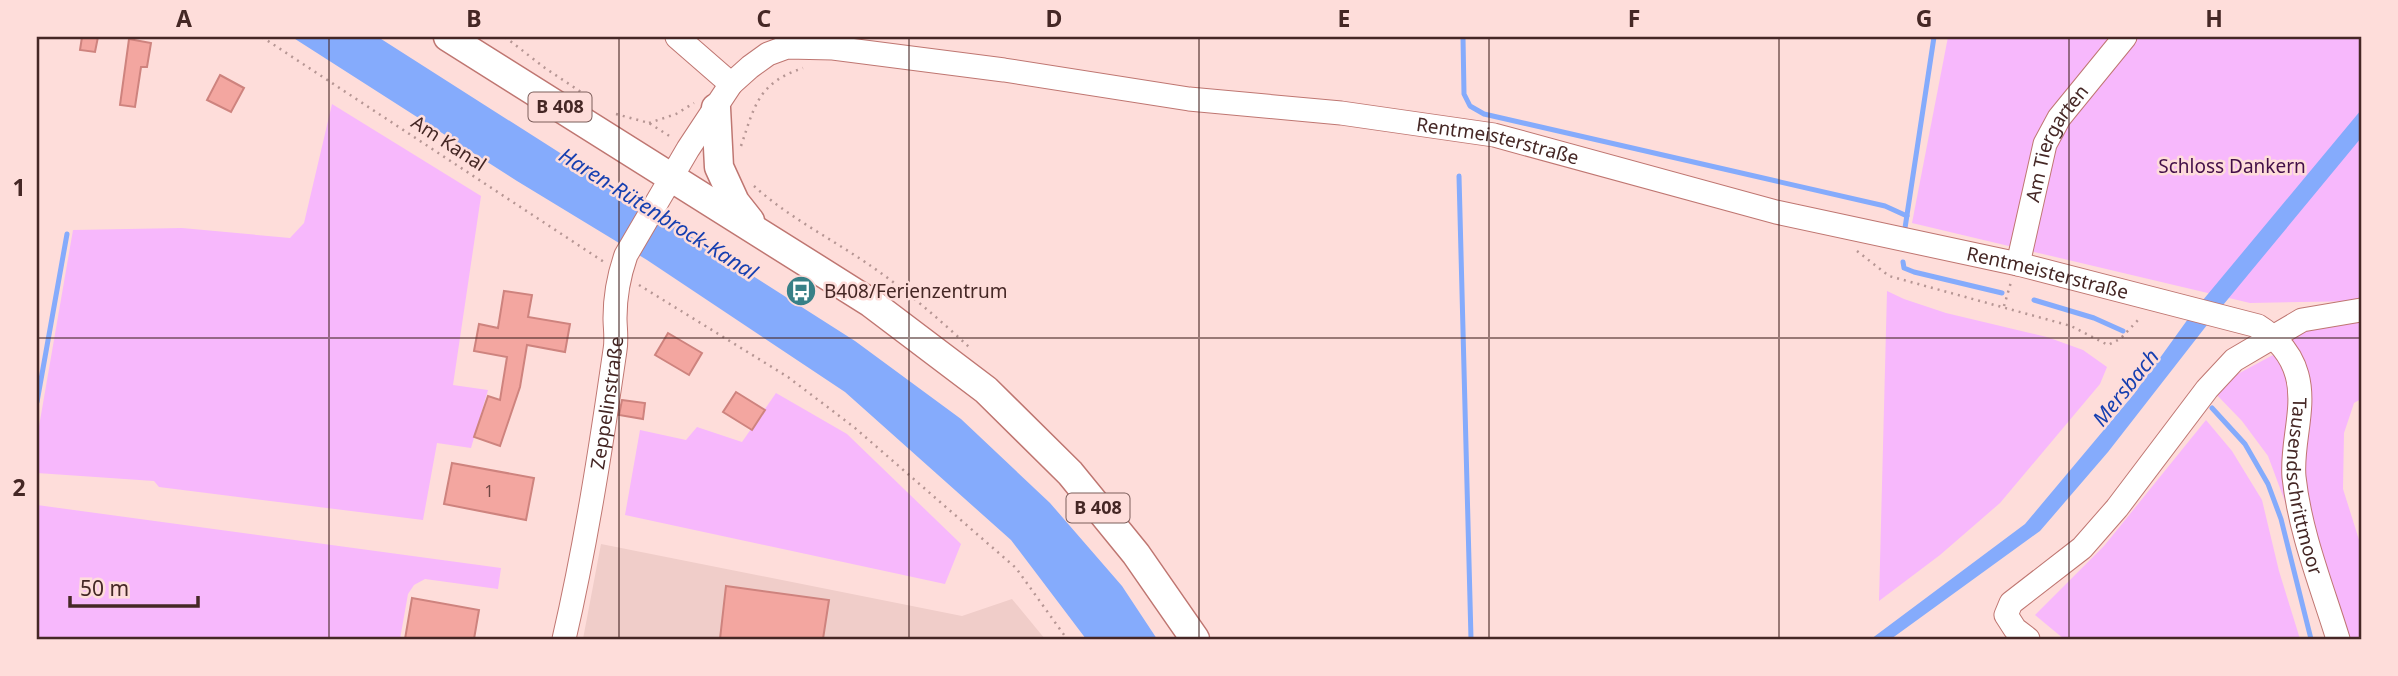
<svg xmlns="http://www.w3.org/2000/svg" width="2398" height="676" viewBox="0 0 2398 676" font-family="'Noto Sans',sans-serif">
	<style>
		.built { fill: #f0cdc9 }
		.green { fill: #f7b8fc }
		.water { fill: #85abfc }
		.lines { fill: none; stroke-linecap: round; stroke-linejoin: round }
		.stream { stroke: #85abfc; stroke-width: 5 }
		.building { fill: #f3a6a0; stroke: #ce837e; stroke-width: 2 }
		.minor-casing { stroke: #bf7671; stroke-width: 25 }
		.major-casing { stroke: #bf7671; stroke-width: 31 }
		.path { stroke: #b69694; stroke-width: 2.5; stroke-dasharray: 2 5; stroke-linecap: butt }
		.minor { stroke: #fff; stroke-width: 23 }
		.major { stroke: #fff; stroke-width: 28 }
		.grid { fill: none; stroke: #452725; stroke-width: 2; stroke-opacity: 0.55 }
		.labels { text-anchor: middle; stroke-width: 5; stroke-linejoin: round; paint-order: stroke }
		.number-label { font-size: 16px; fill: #704744 }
		.shield { fill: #feddda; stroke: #7c5e5b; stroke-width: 2 }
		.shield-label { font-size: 18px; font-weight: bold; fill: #452725 }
		.street-label { font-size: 19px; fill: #452725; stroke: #feddda }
		.park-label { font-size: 19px; fill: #440f49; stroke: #feddda }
		.poi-label { font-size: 19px; fill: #452725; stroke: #feddda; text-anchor: start }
		.water-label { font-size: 21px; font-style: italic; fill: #163fb0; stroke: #feddda }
		.neatline { fill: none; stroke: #452725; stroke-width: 2.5 }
		.grid-label { font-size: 23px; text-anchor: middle; font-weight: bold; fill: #452725 }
	</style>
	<rect width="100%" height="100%" fill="#feddda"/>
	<polygon class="built" points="601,544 962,616 1012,599 1045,639 583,639"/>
	<g class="green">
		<polygon points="1948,37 2361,37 2361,301 2250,303 1912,223"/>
		<polygon points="332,104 481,196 453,385 488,390 471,448 437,443 423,520 159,487 154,481 37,473 37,438 73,230 182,228 290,238 304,223"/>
		<polygon points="1887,291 1904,299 1946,313 2047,337 2083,350 2107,367 2100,384 2000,503 1940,555 1879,601"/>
		<polygon points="2361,318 2361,399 2354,403 2344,433 2343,489 2360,543 2361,639 2346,639 2307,504 2290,339 2294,333"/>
		<polygon points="2273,355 2281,359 2288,371 2294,526 2268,456 2242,421 2213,391 2219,384"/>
		<polygon points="776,393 847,434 961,544 945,584 625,515 640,430 686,440 697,427 742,442"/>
		<polygon points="2206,420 2232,451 2262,500 2279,571 2300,639 2064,639 2035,615 2104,546"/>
		<polygon points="37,505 501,568 498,589 425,579 414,585 408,594 400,639 37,639"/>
	</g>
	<g class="water">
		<polygon points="292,37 378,37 855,341 961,419 1050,503 1122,586 1157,639 1086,639 1011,540 845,392 647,260 517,181"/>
		<polygon points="2361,110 2361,138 2214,316 2108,452 2040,531 1891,639 1871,639 2025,524 2134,394 2193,312"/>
	</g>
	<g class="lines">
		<g class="stream">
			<polyline points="1463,37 1464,94 1470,106 1484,114 1885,206 1907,216"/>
			<polyline points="1459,176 1471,639"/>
			<polyline points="1905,228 1934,37"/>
			<polyline points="1903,262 1904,268 1914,272 2002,293"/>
			<polyline points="2034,300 2094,318 2123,331"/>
			<polyline points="37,402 67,234"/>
			<polyline points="2212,408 2245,444 2268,484 2281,519 2311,639"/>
		</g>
	</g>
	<g class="building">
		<polygon points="82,37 98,37 95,52 80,50"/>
		<polygon points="129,39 151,43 147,67 141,67 135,107 120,105"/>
		<polygon points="220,75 244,88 231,112 207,100"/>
		<polygon points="504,291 532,295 528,317 570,324 565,352 527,345 520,387 500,446 474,437 488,396 500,400 507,357 474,351 479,324 498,328"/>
		<polygon points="668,333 702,353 689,375 655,355"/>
		<polygon points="736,392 765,410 752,430 723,412"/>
		<polygon points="622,400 645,403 643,419 619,415"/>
		<polygon points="452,463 534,478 526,520 444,504"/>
		<polygon points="726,586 829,600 823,639 720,639"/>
		<polygon points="412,598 479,610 474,639 405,639"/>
	</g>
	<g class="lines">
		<g class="minor-casing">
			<g id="minor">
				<polyline points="677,37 731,84"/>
				<path id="s1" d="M2018,264L2045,144L2059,118L2125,37"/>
				<path id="s2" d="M564,639C586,544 601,447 615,350C617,339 615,328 615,318C615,297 619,275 626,255L688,149L731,84L750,67L768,54L787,47L833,48L1004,70L1189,99L1341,113L1494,135L1776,212L2018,264L2258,326C2277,338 2291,353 2297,375C2306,408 2291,444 2294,477C2300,533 2322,587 2338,639"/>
				<polyline points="2028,639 2015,629 2006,615 2011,603 2082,548 2117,508 2207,389 2234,360 2302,320 2361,310"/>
			</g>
		</g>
		<g class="major-casing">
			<g id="major">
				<polyline points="448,37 871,303 986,390 1070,473 1136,554 1195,639"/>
				<polyline points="716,108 719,167 735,202 750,221"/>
			</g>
		</g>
		<g class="path">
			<polyline points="262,37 604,262"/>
			<polyline points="505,37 545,68 590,98"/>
			<polyline points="616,114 649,123 671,137"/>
			<polyline points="649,123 676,114 694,103"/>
			<path d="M741,146C755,105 758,83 803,68"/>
			<path d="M754,186C787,216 828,237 865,262C901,286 938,318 969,347"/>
			<polyline points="1857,251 1889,276 2071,326 2108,345 2120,339 2141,317"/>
			<polyline points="639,285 788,377 855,428 1016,568 1067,639"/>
			<polyline points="2004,306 2011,282"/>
		</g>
		<use href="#minor" class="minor"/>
		<use href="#major" class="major"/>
	</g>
	<path class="grid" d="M329,37V639M619,37V639M909,37V639M1199,37V639M1489,37V639M1779,37V639M2069,37V639M37,338H2361"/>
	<defs>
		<g id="bus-disc" transform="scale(1.575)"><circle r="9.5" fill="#388087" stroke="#feddda"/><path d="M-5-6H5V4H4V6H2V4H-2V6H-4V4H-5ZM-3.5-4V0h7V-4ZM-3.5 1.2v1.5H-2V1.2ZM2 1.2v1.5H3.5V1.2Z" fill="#fff"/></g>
	</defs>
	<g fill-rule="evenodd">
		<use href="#bus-disc" x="801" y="291"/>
	</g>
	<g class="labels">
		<g class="number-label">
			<text x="489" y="497">1</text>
		</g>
		<g class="shield">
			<rect x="528.5" y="92.5" width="63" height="29" rx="5"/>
			<rect x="1066.5" y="493.5" width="63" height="29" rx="5"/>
		</g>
		<g class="shield-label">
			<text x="560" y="113">B 408</text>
			<text x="1098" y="514">B 408</text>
		</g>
		<g class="street-label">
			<text dy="7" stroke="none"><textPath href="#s2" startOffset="1376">Rentmeisterstraße</textPath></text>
			<text transform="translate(449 143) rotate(33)" y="7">Am Kanal</text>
			<text dy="7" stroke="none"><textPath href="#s1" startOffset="128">Am Tiergarten</textPath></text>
			<text dy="7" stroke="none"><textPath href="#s2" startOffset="1942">Rentmeisterstraße</textPath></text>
			<text dy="7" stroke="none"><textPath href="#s2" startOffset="240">Zeppelinstraße</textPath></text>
			<text dy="7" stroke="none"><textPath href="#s2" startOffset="2336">Tausendschrittmoor</textPath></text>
		</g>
		<g class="park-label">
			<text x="2232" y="173">Schloss Dankern</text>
		</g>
		<g class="poi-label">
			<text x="824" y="298">B408/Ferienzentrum</text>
		</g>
		<g class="water-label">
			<text transform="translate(658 214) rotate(32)" y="7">Haren-Rütenbrock-Kanal</text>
			<text transform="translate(2126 388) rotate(-51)" y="7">Mersbach</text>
		</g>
	</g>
	<rect width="2398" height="676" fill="none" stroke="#feddda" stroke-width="77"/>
	<path d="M70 596v10h128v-10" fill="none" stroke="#452725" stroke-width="3.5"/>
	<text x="80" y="596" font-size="21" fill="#452725" stroke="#feddda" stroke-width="5" paint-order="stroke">50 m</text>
	<rect x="38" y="38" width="2322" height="600" class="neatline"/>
	<g class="grid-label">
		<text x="184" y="27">A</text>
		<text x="474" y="27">B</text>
		<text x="764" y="27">C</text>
		<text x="1054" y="27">D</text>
		<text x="1344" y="27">E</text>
		<text x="1634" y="27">F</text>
		<text x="1924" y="27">G</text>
		<text x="2214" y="27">H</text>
		<text x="19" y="196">1</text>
		<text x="19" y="496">2</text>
	</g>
</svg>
